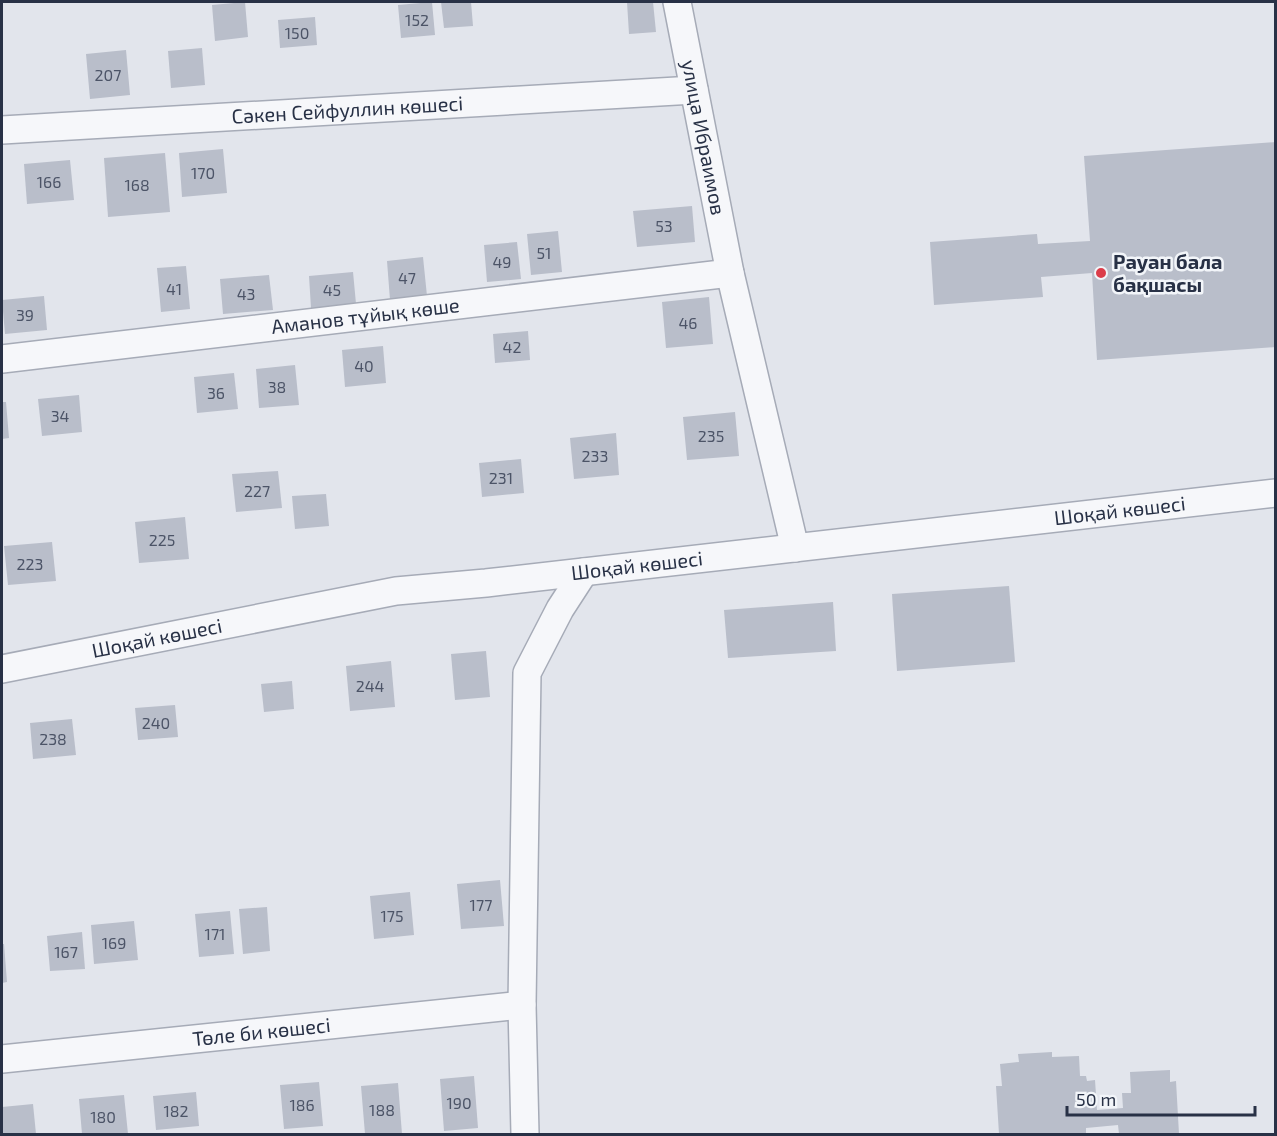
<svg xmlns="http://www.w3.org/2000/svg" width="1277" height="1136" viewBox="0 0 1277 1136" font-family="'Exo 2',sans-serif">
	<style>
		.building { fill: #b9beca }
		.lines { fill: none; stroke-linecap: round; stroke-linejoin: round }
		.minor-casing { stroke: #a6abb7; stroke-width: 30 }
		.minor { stroke: #f6f7fa; stroke-width: 27 }
		.poi-dot { fill: #db3d4a; stroke: #f2f5f9; stroke-width: 2 }
		.labels { text-anchor: middle; stroke-width: 5; stroke-linejoin: round; paint-order: stroke }
		.number-label { font-size: 16px; fill: #4c5467 }
		.street-label { font-size: 20px; fill: #283146; stroke: #f2f5f9 }
		.poi-label { font-size: 20px; font-weight: bold; fill: #283146; stroke: #f2f5f9; text-anchor: start }
	</style>
	<rect width="100%" height="100%" fill="#e2e5ec"/>
	<g class="building">
		<polygon points="245,2 248,37 215,41 212,5"/>
		<polygon points="432,2 435,35 401,38 398,5"/>
		<polygon points="441,2 471,2 473,26 444,28"/>
		<polygon points="627,2 653,2 656,32 629,34"/>
		<polygon points="315,17 317,45 280,48 278,20"/>
		<polygon points="202,48 205,85 171,88 168,51"/>
		<polygon points="126,50 130,95 90,99 86,54"/>
		<polygon points="1276,142 1276,347 1097,360 1092,273 1041,277 1043,297 934,305 930,242 1037,234 1038,244 1090,241 1084,156"/>
		<polygon points="223,149 227,193 182,197 179,153"/>
		<polygon points="165,153 170,212 108,217 104,158"/>
		<polygon points="70,160 74,200 27,204 24,164"/>
		<polygon points="692,206 695,242 637,247 633,211"/>
		<polygon points="558,231 562,272 531,275 527,234"/>
		<polygon points="517,242 521,279 487,282 484,245"/>
		<polygon points="423,257 427,296 390,300 387,261"/>
		<polygon points="186,266 190,309 161,312 157,268"/>
		<polygon points="353,272 356,304 311,308 309,276"/>
		<polygon points="269,275 273,310 223,314 220,279"/>
		<polygon points="44,296 47,330 5,334 2,300"/>
		<polygon points="709,297 713,344 666,348 662,302"/>
		<polygon points="528,331 530,360 495,363 493,334"/>
		<polygon points="383,346 386,383 345,387 342,350"/>
		<polygon points="295,365 299,405 259,408 256,369"/>
		<polygon points="234,373 238,409 197,413 194,377"/>
		<polygon points="79,395 82,432 42,436 38,399"/>
		<polygon points="2,402 6,402 9,438 2,439"/>
		<polygon points="735,412 739,456 687,460 683,417"/>
		<polygon points="616,433 619,475 574,479 570,438"/>
		<polygon points="521,459 524,493 482,497 479,463"/>
		<polygon points="278,471 282,508 236,512 232,474"/>
		<polygon points="326,494 329,526 295,529 292,496"/>
		<polygon points="185,517 189,559 139,563 135,522"/>
		<polygon points="52,542 56,581 8,585 4,546"/>
		<polygon points="1009,586 1015,662 897,671 892,594"/>
		<polygon points="833,602 836,651 728,658 724,610"/>
		<polygon points="486,651 490,697 455,700 451,654"/>
		<polygon points="391,661 395,707 350,711 346,666"/>
		<polygon points="292,681 294,709 264,712 261,684"/>
		<polygon points="175,705 178,737 138,740 135,708"/>
		<polygon points="72,719 76,755 33,759 30,723"/>
		<polygon points="500,880 504,926 461,929 457,884"/>
		<polygon points="410,892 414,935 374,939 370,896"/>
		<polygon points="267,907 270,951 243,954 239,909"/>
		<polygon points="230,911 234,954 199,957 195,914"/>
		<polygon points="134,921 138,960 94,964 91,925"/>
		<polygon points="82,932 85,969 50,971 47,936"/>
		<polygon points="2,944 4,944 7,982 2,983"/>
		<polygon points="1052,1052 1052,1057 1079,1056 1080,1076 1086,1076 1087,1081 1095,1080 1097,1110 1123,1108 1122,1093 1131,1093 1130,1072 1170,1070 1170,1082 1176,1081 1179,1134 1119,1134 1118,1125 1086,1128 1086,1134 999,1134 996,1086 1002,1086 1000,1064 1019,1062 1018,1054"/>
		<polygon points="474,1076 478,1128 444,1131 440,1079"/>
		<polygon points="319,1082 323,1126 284,1129 280,1085"/>
		<polygon points="398,1083 402,1134 365,1134 361,1086"/>
		<polygon points="196,1092 199,1126 156,1130 153,1096"/>
		<polygon points="124,1095 128,1134 82,1134 79,1099"/>
		<polygon points="33,1104 36,1134 2,1134 2,1107"/>
	</g>
	<g class="lines">
		<g class="minor-casing">
			<g id="minor">
				<path id="s1" d="M677,2L730,273L795,548"/>
				<path id="s2" d="M2,130L694,90"/>
				<path id="s3" d="M2,359L730,273"/>
				<path id="s4" d="M2,669L396,591L486,583L1276,493"/>
				<path id="s5" d="M2,1059L522,1005"/>
				<polyline points="525,1134 522,1005 527,673 560,609 584,572"/>
			</g>
		</g>
		<use href="#minor" class="minor"/>
	</g>
	<circle class="poi-dot" cx="1101" cy="273" r="6"/>
	<g class="labels">
		<g class="number-label">
			<text x="417" y="26">152</text>
			<text x="297" y="39">150</text>
			<text x="108" y="81">207</text>
			<text x="203" y="179">170</text>
			<text x="49" y="188">166</text>
			<text x="137" y="191">168</text>
			<text x="664" y="232">53</text>
			<text x="544" y="259">51</text>
			<text x="502" y="268">49</text>
			<text x="407" y="284">47</text>
			<text x="174" y="295">41</text>
			<text x="332" y="296">45</text>
			<text x="246" y="300">43</text>
			<text x="25" y="321">39</text>
			<text x="688" y="329">46</text>
			<text x="512" y="353">42</text>
			<text x="364" y="372">40</text>
			<text x="277" y="393">38</text>
			<text x="216" y="399">36</text>
			<text x="60" y="422">34</text>
			<text x="711" y="442">235</text>
			<text x="595" y="462">233</text>
			<text x="501" y="484">231</text>
			<text x="257" y="497">227</text>
			<text x="162" y="546">225</text>
			<text x="30" y="570">223</text>
			<text x="370" y="692">244</text>
			<text x="156" y="729">240</text>
			<text x="53" y="745">238</text>
			<text x="481" y="911">177</text>
			<text x="392" y="922">175</text>
			<text x="215" y="940">171</text>
			<text x="114" y="949">169</text>
			<text x="66" y="958">167</text>
			<text x="459" y="1109">190</text>
			<text x="302" y="1111">186</text>
			<text x="382" y="1116">188</text>
			<text x="176" y="1117">182</text>
			<text x="103" y="1123">180</text>
		</g>
		<g class="street-label">
			<text dy="7" stroke="none"><textPath href="#s2" startOffset="346">Сәкен Сейфуллин көшесі</textPath></text>
			<text dy="7" stroke="none"><textPath href="#s1" startOffset="138">улица Ибраимов</textPath></text>
			<text dy="7" stroke="none"><textPath href="#s3" startOffset="366">Аманов тұйық көше</textPath></text>
			<text dy="7" stroke="none"><textPath href="#s4" startOffset="1130">Шоқай көшесі</textPath></text>
			<text dy="7" stroke="none"><textPath href="#s4" startOffset="644">Шоқай көшесі</textPath></text>
			<text dy="7" stroke="none"><textPath href="#s4" startOffset="158">Шоқай көшесі</textPath></text>
			<text dy="7" stroke="none"><textPath href="#s5" startOffset="261">Төле би көшесі</textPath></text>
		</g>
		<g class="poi-label">
			<text x="1113" y="269">Рауан бала<tspan x="1113" dy="23">бақшасы</tspan></text>
		</g>
	</g>
	<rect width="1277" height="1136" fill="none" stroke="#283146" stroke-width="6"/>
	<path d="M1067 1106v9h188v-9" fill="none" stroke="#283146" stroke-width="3"/>
	<text x="1076" y="1106" font-size="18" fill="#283146" stroke="#f2f5f9" stroke-width="4.5" paint-order="stroke">50 m</text>
</svg>
